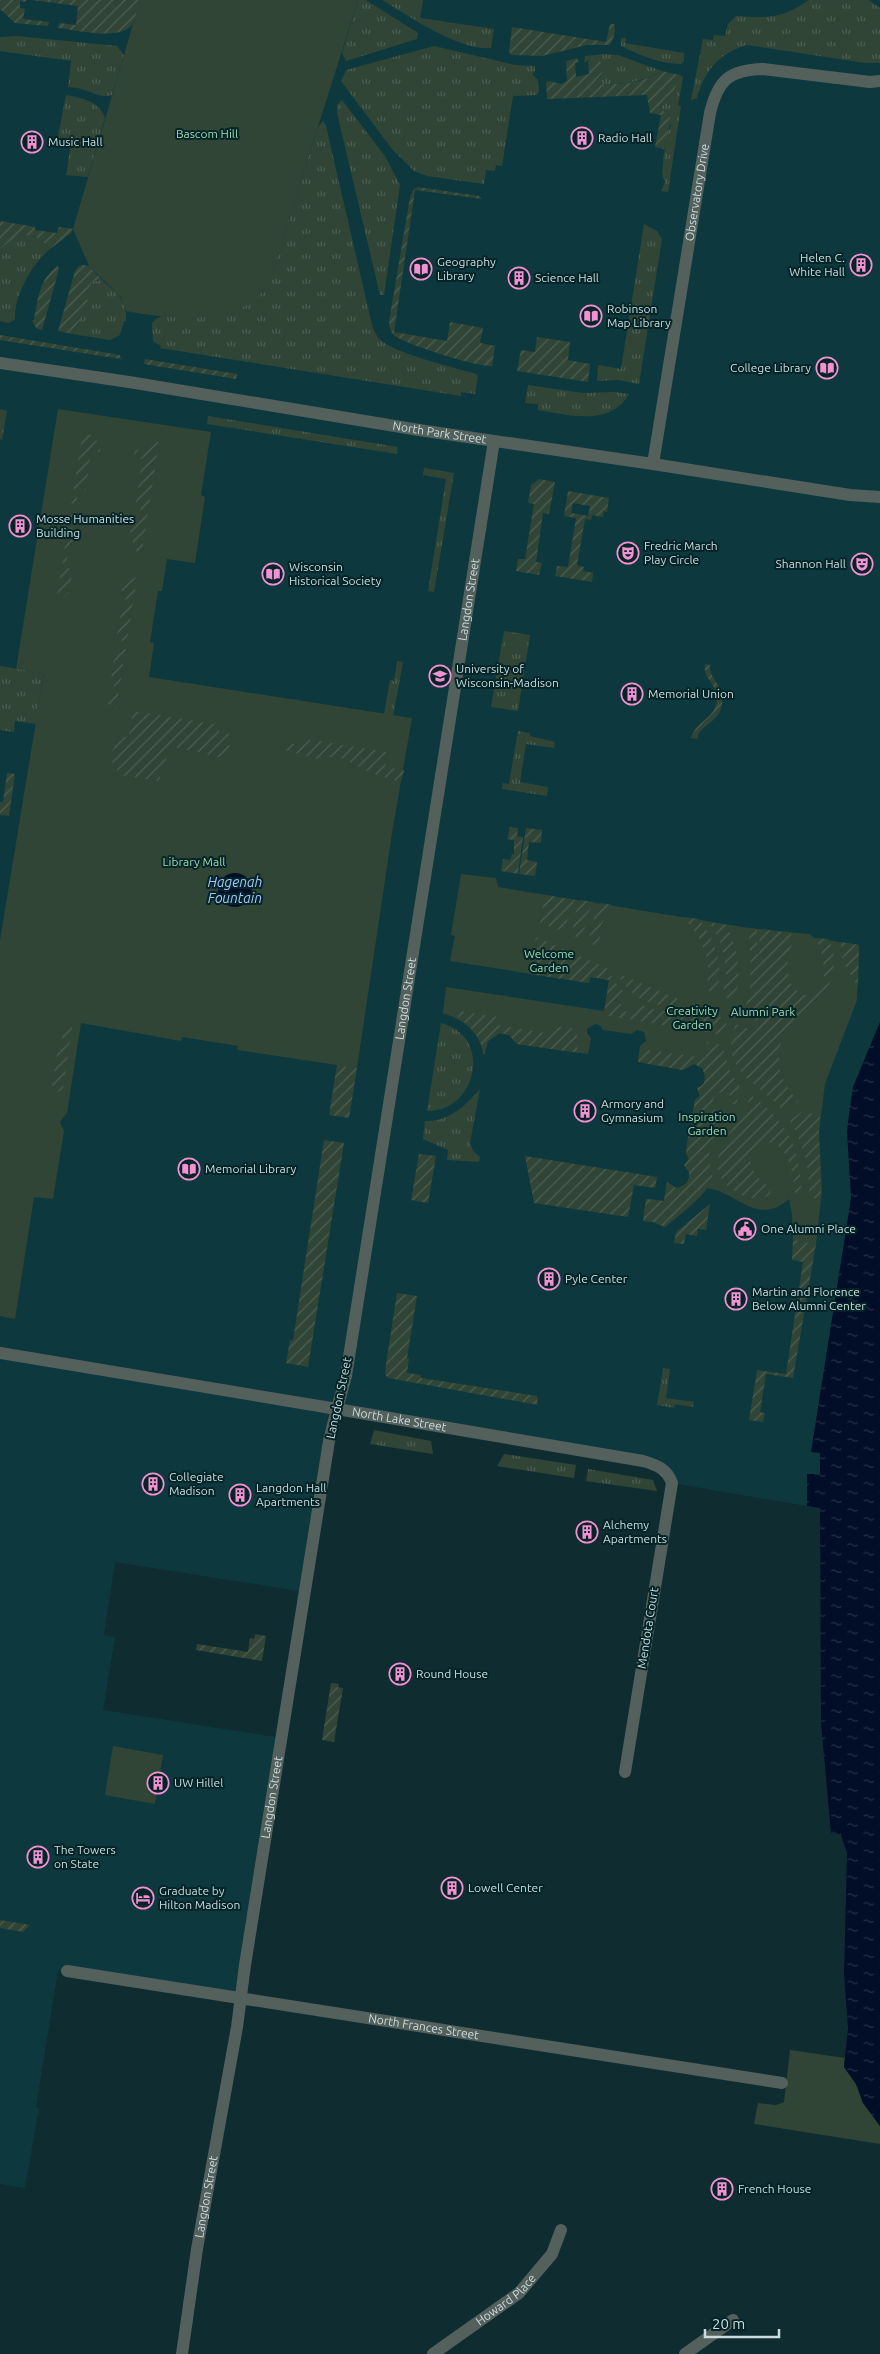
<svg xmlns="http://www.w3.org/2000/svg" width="880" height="2354" viewBox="0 0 880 2354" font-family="Ubuntu,sans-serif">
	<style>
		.built { fill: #0d393e }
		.grass { fill: url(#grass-tufts) }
		.park { fill: #304536 }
		.garden { fill: url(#garden-furrows); fill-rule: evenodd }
		.water { fill: url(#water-ripples) }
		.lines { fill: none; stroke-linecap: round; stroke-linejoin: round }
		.minor { stroke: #53605c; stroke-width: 12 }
		.tertiary { stroke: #53605c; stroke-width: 12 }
		.labels { text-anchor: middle; stroke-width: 4; stroke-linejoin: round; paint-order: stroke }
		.park-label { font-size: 12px; fill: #a0dcb0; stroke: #042427 }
		.poi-label { font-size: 12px; fill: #cbdcde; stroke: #042427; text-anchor: start }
		.street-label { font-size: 12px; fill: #cbdcde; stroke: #042427 }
		.water-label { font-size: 14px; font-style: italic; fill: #a4c5fc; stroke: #042427 }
	</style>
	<defs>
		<pattern id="grass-tufts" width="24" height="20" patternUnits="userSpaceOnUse" patternTransform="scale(1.25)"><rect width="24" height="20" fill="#304536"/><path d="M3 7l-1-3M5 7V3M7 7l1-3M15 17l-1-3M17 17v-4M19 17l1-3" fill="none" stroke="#4d5f53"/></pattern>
		<pattern id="garden-furrows" width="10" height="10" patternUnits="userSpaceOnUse" patternTransform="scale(1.25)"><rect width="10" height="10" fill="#304536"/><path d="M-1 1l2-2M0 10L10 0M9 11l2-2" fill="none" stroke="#4d5f53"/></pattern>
		<pattern id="water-ripples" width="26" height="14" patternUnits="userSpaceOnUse" patternTransform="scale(1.25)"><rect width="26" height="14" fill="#020d27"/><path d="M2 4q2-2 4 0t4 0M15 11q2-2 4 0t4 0" fill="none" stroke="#263046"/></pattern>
	</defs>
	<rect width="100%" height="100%" fill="#0f2d31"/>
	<polygon class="built" points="0,0 880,0 880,1499 820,1508 807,1506 672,1483 663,1469 337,1409 305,1592 115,1562 104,1635 115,1637 103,1710 281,1738 241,1998 58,1970 36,2107 39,2108 25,2188 0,2184"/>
	<g class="grass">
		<polygon points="358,0 366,0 418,33 417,39 346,61 342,53"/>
		<path d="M382,0H423L420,18L494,29L491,48C459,51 409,16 382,0Z"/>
		<path d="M809,0H869L880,8V63H865L747,45C719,53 705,70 697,98L691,100L703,39L713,40L714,35L725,36L728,24L736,16C769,18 781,19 809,0Z"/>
		<path d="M16,36L117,46L124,55L112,95C99,100 85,86 68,87L71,61L0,51V37Z"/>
		<path d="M621,38H626L625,43L684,53V61L681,64C661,64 639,55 621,46Z"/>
		<polygon points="434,46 515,65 535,66 535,71 532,74 538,80 539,91 537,95 513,96 502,166 496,165 495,171 486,170 484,184 427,176 414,171 392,149 341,81 346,70"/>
		<path d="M604,54L618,55L662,71C643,82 620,85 598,84L596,80L601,76L591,60L584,63L585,56Z"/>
		<polygon points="680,75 683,77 678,105 681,106 668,192 661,191 665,182 662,174 666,136 671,126 669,116 663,112 661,110 662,101 671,94"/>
		<path d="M66,95C81,98 100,101 105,118L88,177L66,175L71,144L57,141Z"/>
		<polygon points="342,100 385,156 400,185 384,295 380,295 337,113 337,105"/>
		<path d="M323,121L326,126L372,325C374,330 376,335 379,339C395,354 453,367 476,374L478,377L475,394L461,392V396L160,348L161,346L153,341L152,323L156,319L164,315L196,317L233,311L258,296L269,281L318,127Z"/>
		<polygon points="644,224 657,231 662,239 639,384 618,380 597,381 598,365 621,369"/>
		<path d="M28,235L41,240L50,249C31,265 14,296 15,319L9,323L0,321V249L16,237Z"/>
		<path d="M102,280C117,294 127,298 126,321H124L120,335L110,340L72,334L79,323L88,288L93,281Z"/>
		<path d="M528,385L583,393L615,392L629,394C610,427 569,415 538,410V404L525,403Z"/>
		<polygon points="0,409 7,411 2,440 0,439"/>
		<polygon points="208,416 398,447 397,454 207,424"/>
		<polygon points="424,468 454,473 434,592 428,591 446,479 423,475"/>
		<polygon points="504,631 530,635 518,711 491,707"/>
		<polygon points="397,661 403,662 392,722 285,699 384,714 390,680 394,681"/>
		<polygon points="0,666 44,673 36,724 15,721 14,732 0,730"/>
		<polygon points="518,731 530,733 530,736 555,742 554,748 526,744 520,782 548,787 547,796 502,789 503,783 509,784"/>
		<path d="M441,1023C494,1037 476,1112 427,1111Z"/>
		<path d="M480,1089L470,1143L473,1151L480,1157L479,1162L447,1160L448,1150L423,1139L425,1121C449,1122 465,1106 480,1089Z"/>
		<polygon points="663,1368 670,1369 666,1398 694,1402 693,1407 675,1404 674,1408 657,1405"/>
		<polygon points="374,1430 431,1441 433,1454 370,1444"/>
		<polygon points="504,1454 576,1465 574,1478 497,1466"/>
		<polygon points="588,1469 653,1480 657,1491 586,1481"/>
	</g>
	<g class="park">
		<path d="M140,0H358L269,282C266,287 262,293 257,297C226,326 164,318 126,311L121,297L89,266L73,229Z"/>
		<polygon points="58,409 211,432 201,495 205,497 195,563 167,559 162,591 158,591 150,642 154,643 149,677 412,718 392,833 357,1068 237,1050 238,1046 182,1037 181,1041 81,1023 67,1113 60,1122 64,1131 53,1199 34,1197 15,1319 0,1316 0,940 44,673 16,669"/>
		<path d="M461,874L496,878L498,887L749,928L809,934L815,938L859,945L857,1000L825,1084L819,1131L822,1191L816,1244L793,1240L792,1215L789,1199C755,1228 737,1190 705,1188L701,1196L665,1227L653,1222L643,1221L646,1199L664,1201L667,1182L676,1188C685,1186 690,1182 689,1172L684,1165L689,1159L686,1153L689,1132L694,1128L691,1123L695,1100L700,1096L697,1088C707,1085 706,1076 702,1068L694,1064L683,1070L638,1062L640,1046L646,1041L644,1032L637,1030L631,1034L603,1030L601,1026L595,1024L587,1029V1033L591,1038L588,1054L517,1044L509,1035L500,1033L488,1041L484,1055C479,1031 465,1021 443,1013L446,987L604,1011L609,980L590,977L589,983L450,961L455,936L451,935Z"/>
		<polygon points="113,1746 163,1755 155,1804 105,1795"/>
		<polygon points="790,2050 845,2058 844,2067 856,2084 863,2103 880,2126 880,2144 754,2124 758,2103 776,2105 784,2102"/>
	</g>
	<g class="garden">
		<polygon points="0,0 26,0 26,2 20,1 20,8 25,9 23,19 49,22 48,26 15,23 0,9"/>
		<path d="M31,0H140C138,7 136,16 133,23C123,42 76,30 58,28L59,23L76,25L78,6Z"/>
		<path d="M610,24H614C616,31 614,40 609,45H587L542,56L511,55L509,51L512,27L606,42Z"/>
		<path d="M577,58L579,62L575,63L576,77L589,74L588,63L593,58L602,63C604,72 602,74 596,80L598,84C620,85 643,83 662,71L680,75C677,80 677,85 674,90C669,98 660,99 661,110L669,115L671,120L664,149L655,147L661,115L650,113L647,95L547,99L546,82L550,81L561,84L567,81L566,61Z"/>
		<path d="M418,187L479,196L482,199L415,190L394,332L447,341L450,322L483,328L480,343L495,346L492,366C476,367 408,345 395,336C390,332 390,328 389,322L410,197L413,190Z"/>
		<path d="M0,221L35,227V230L57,233L59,227L73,229L71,233L50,249C32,228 18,234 0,249Z"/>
		<path d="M83,265L89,266L102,280L93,281C87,290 85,295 89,305L72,334L58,331L75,271L79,266Z"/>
		<path d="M58,266L59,269L42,330L36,328L32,320H34C37,302 40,276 58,266Z"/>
		<polygon points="0,335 120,355 121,359 0,340"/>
		<polygon points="537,337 570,342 568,360 590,364 588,382 517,371 521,350 535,352"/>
		<polygon points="145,359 237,374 236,379 144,364"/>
		<polygon points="83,430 86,430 101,445 100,452 91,451 86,489 78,491 72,527 78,535 76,539 70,543 66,565 72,572 69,593 63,598 57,597"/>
		<polygon points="156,442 159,442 142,552 133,551 133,535 129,531 131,519 139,514 141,507 136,503 142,459 134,457 135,451"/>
		<polygon points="539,479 555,482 549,514 543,513 536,562 542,563 539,575 516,571 518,559 525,559 534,504 528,503 531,485"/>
		<path d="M568,491L609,498L607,512L604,511L603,517L592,515L591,520L585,519L577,565L584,567L583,571L593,573L592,582L555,576L557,566L568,567L576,518L564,516ZM573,503L590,506L588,516L571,513Z"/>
		<polygon points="125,577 137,578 116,709 106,703 108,694 113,691 115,680 111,675 115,652 121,646 122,639 117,635 122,605 125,604 126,596 120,589 122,580"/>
		<path d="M705,664L710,665C708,678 725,685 722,705C719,723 699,725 697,739L691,738C695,722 715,719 717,700C719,686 702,678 705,664Z"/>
		<path d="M133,711L220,725L219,732L231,734L227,759L170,746L159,781L120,775L110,758C114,746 116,739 129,736Z"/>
		<polygon points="300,738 387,752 385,767 404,770 401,782 374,774 341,758 328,757 316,759 286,750 287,743 299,745"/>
		<polygon points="7,773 15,774 9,816 0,815 0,802 3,802"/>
		<polygon points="510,827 518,828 517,836 523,837 518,874 501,871 503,859 510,860 512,854 514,854 514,840 507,839"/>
		<polygon points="526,828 542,830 541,843 529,842 527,860 537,862 535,876 519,874"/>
		<polygon points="545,895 575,900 569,911 565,932 540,923"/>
		<polygon points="581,900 594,902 586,917 583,940 572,935 575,914"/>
		<path d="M601,903L612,905L600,927L599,947L589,943C590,927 593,917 601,903Z"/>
		<path d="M683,917L699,919C716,941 725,967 716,994L706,990C713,960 703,939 683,917Z"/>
		<path d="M709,922L727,925C737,949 743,975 734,1001L722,996C731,969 724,945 709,922Z"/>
		<path d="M749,928L757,929V954H759L760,929L798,935C786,950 784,971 793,988C796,990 800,995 806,995C832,998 825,951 815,938L828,939C841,961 832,990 813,1005C806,1011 798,1014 792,1022C772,1045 776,1081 799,1101L784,1112C762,1084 716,1071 736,1024L751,1030L759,1012L746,1006L751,983Z"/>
		<path d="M536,937L607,968L615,982L625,993L619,1001L624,1011L634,1013L640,1004C657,1013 674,1014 690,1004L727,1020L723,1035L604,1015L609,980L590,977L589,983L529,974Z"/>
		<polygon points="841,942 859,945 858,987 843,961"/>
		<path d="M617,973L685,1002C657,1012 630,999 617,973Z"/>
		<path d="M459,1011L498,1017L497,1025L552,1034L554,1026L578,1029L576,1044L579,1053L517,1044L509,1035L500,1033L488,1041L484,1055C481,1039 473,1027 458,1018Z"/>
		<polygon points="68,1024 72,1027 63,1089 58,1092 53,1089 52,1085 58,1048 63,1044 64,1040 61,1035"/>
		<path d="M707,1042L722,1045L729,1070L741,1088L736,1105L732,1104V1097L726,1092L718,1093L714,1097L712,1106L718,1114L723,1115L730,1110L734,1111C723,1125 709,1139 709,1158C709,1164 713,1171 712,1177C711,1192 677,1217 665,1227L653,1222L643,1221L646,1199L664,1201L667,1182L676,1188C685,1186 690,1182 689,1172L684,1165L689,1159L686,1153L689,1132L694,1128L691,1123L695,1100L700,1096L697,1088C707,1085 706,1076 702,1068L694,1064L683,1070L638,1062L640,1049L705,1058Z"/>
		<polygon points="337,1065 357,1068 349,1118 329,1115"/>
		<path d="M751,1095C788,1122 801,1149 801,1195H795C795,1175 786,1131 757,1145C741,1160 757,1180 771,1188L770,1195C758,1200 746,1199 736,1192C691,1163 741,1127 751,1095Z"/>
		<path d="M804,1110L820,1117L819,1131L821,1199L809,1197C810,1168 804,1145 790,1120Z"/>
		<polygon points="324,1140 344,1143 308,1367 286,1363 290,1340 293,1340"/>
		<polygon points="419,1154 436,1156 428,1203 411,1200"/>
		<polygon points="525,1156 657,1177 655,1188 634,1185 628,1217 534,1203"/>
		<polygon points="710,1204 706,1230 698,1229 697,1236 686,1234 684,1244 674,1243 676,1232"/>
		<polygon points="793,1240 816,1244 793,1378 766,1374 760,1412 765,1413 763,1422 749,1420 757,1370 786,1374 803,1262 792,1260"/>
		<polygon points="397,1293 417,1296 407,1358 409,1358 407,1373 421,1375 421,1378 537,1396 538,1405 388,1378 385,1374 386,1364"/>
		<polygon points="255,1634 266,1636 262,1661 196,1650 197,1644 248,1652 250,1638 254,1639"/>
		<polygon points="331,1683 339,1684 338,1687 343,1688 334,1742 322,1740"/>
		<polygon points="0,1920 30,1925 23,1932 0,1928"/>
	</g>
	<g class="water">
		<circle cx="235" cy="890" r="17"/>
		<polygon points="880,1022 880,2126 863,2103 856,2084 844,2067 848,2028 844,1975 847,1853 841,1835 831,1833 821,1723 820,1508 807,1506 807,1474 820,1474 820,1453 811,1452 851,1198 847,1132 849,1114 853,1087"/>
	</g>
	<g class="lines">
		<g class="minor">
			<polyline points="653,464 850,495 880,497"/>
			<path id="s1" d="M67,1971L782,2083"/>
			<path id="s2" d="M182,2354L197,2249L237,2027L245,1965L329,1441L337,1409L643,1461C657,1465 667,1469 672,1483L625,1772"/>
			<path id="s3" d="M433,2354L519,2293L552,2254L561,2230"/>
			<polyline points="685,2354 733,2320"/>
		</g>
		<g class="tertiary">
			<path id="s4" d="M0,363L129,382L419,430L653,464L710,113C718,80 729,70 763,69L870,82L880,81"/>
			<path id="s5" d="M0,1353L337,1409L346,1376L494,441"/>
		</g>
	</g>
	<defs>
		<g id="building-ring" transform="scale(1.125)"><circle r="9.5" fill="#042427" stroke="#f491d3" stroke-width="1.5"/><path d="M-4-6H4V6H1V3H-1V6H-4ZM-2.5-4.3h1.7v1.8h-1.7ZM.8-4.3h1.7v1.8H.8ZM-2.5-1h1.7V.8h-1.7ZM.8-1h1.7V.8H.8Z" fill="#f491d3"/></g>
		<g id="library-ring" transform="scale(1.125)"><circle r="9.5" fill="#042427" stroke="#f491d3" stroke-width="1.5"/><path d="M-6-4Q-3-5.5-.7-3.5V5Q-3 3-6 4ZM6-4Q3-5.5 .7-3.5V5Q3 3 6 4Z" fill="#f491d3"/></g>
		<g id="theatre-ring" transform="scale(1.125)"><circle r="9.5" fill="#042427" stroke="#f491d3" stroke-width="1.5"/><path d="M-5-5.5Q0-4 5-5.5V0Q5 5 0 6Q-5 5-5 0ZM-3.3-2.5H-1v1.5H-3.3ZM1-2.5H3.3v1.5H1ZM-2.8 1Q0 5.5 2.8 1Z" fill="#f491d3"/></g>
		<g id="university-ring" transform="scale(1.125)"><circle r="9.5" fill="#042427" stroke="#f491d3" stroke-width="1.5"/><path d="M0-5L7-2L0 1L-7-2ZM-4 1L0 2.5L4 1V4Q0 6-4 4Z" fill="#f491d3"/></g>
		<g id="civic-ring" transform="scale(1.125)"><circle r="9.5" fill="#042427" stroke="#f491d3" stroke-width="1.5"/><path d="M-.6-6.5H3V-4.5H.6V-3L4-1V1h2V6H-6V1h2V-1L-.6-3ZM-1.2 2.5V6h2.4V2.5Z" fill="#f491d3"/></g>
		<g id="hotel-ring" transform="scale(1.125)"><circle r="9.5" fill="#042427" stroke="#f491d3" stroke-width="1.5"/><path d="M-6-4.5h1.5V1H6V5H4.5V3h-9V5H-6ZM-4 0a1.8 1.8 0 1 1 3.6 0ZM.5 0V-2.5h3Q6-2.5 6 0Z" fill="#f491d3"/></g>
	</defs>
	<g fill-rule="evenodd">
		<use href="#building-ring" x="582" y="138"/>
		<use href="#building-ring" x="32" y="142"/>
		<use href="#building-ring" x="861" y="265"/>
		<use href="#library-ring" x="421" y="269"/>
		<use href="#building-ring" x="519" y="278"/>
		<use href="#library-ring" x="591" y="316"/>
		<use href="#library-ring" x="827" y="368"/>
		<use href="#building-ring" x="20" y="526"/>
		<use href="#theatre-ring" x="628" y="553"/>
		<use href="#theatre-ring" x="862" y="564"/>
		<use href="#library-ring" x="273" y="574"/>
		<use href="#university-ring" x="440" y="676"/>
		<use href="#building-ring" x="632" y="694"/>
		<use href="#building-ring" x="585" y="1111"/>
		<use href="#library-ring" x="189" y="1169"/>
		<use href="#civic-ring" x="745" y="1229"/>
		<use href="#building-ring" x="549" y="1279"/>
		<use href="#building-ring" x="736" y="1299"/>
		<use href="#building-ring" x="153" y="1484"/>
		<use href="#building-ring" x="240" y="1495"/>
		<use href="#building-ring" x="587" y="1532"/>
		<use href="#building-ring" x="400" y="1674"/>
		<use href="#building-ring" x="158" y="1783"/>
		<use href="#building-ring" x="38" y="1857"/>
		<use href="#building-ring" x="452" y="1888"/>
		<use href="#hotel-ring" x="143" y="1898"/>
		<use href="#building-ring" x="722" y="2189"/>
	</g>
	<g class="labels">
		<g class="park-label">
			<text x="207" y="138">Bascom Hill</text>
			<text x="194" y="866">Library Mall</text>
			<text x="549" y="958">Welcome<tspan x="549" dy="14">Garden</tspan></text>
			<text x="692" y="1015">Creativity<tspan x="692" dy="14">Garden</tspan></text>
			<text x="763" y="1016">Alumni Park</text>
			<text x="707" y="1121">Inspiration<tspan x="707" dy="14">Garden</tspan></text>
		</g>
		<g class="poi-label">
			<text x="598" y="142">Radio Hall</text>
			<text x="48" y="146">Music Hall</text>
			<text x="845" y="262" text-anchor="end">Helen C.<tspan x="845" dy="14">White Hall</tspan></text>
			<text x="437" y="266">Geography<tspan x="437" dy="14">Library</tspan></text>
			<text x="535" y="282">Science Hall</text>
			<text x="607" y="313">Robinson<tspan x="607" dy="14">Map Library</tspan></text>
			<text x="811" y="372" text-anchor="end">College Library</text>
			<text x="36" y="523">Mosse Humanities<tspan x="36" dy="14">Building</tspan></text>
			<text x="644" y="550">Fredric March<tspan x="644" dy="14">Play Circle</tspan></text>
			<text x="846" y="568" text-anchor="end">Shannon Hall</text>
			<text x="289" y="571">Wisconsin<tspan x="289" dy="14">Historical Society</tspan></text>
			<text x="456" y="673">University of<tspan x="456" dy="14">Wisconsin-Madison</tspan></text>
			<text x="648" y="698">Memorial Union</text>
			<text x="601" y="1108">Armory and<tspan x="601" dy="14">Gymnasium</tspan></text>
			<text x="205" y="1173">Memorial Library</text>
			<text x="761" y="1233">One Alumni Place</text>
			<text x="565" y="1283">Pyle Center</text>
			<text x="752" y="1296">Martin and Florence<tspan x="752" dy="14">Below Alumni Center</tspan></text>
			<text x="169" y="1481">Collegiate<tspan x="169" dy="14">Madison</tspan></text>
			<text x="256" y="1492">Langdon Hall<tspan x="256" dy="14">Apartments</tspan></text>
			<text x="603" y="1529">Alchemy<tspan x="603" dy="14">Apartments</tspan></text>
			<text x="416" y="1678">Round House</text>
			<text x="174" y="1787">UW Hillel</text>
			<text x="54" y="1854">The Towers<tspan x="54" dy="14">on State</tspan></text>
			<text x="468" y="1892">Lowell Center</text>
			<text x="159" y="1895">Graduate by<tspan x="159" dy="14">Hilton Madison</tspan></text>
			<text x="738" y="2193">French House</text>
		</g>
		<g class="street-label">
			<text dy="4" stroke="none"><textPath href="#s4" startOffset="936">Observatory Drive</textPath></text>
			<text dy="4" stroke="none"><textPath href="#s4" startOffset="445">North Park Street</textPath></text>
			<text dy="4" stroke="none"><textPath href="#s5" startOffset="1162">Langdon Street</textPath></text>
			<text dy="4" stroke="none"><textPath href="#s5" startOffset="758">Langdon Street</textPath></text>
			<text transform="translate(339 1398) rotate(-78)" y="4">Langdon Street</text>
			<text dy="4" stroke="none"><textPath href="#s2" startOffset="1021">North Lake Street</textPath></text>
			<text transform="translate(648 1628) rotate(-81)" y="4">Mendota Court</text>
			<text dy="4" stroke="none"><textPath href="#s2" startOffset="564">Langdon Street</textPath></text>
			<text dy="4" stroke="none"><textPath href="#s1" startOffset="361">North Frances Street</textPath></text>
			<text dy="4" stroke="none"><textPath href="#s2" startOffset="159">Langdon Street</textPath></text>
			<text dy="4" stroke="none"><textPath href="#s3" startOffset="91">Howard Place</textPath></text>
		</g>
		<g class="water-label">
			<text x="235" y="887">Hagenah<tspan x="235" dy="16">Fountain</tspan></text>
		</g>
	</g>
	<path d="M705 2329v8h74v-8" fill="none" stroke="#cbdcde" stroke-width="2.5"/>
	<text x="712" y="2329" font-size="15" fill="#cbdcde" stroke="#042427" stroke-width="4" paint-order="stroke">20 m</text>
</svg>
